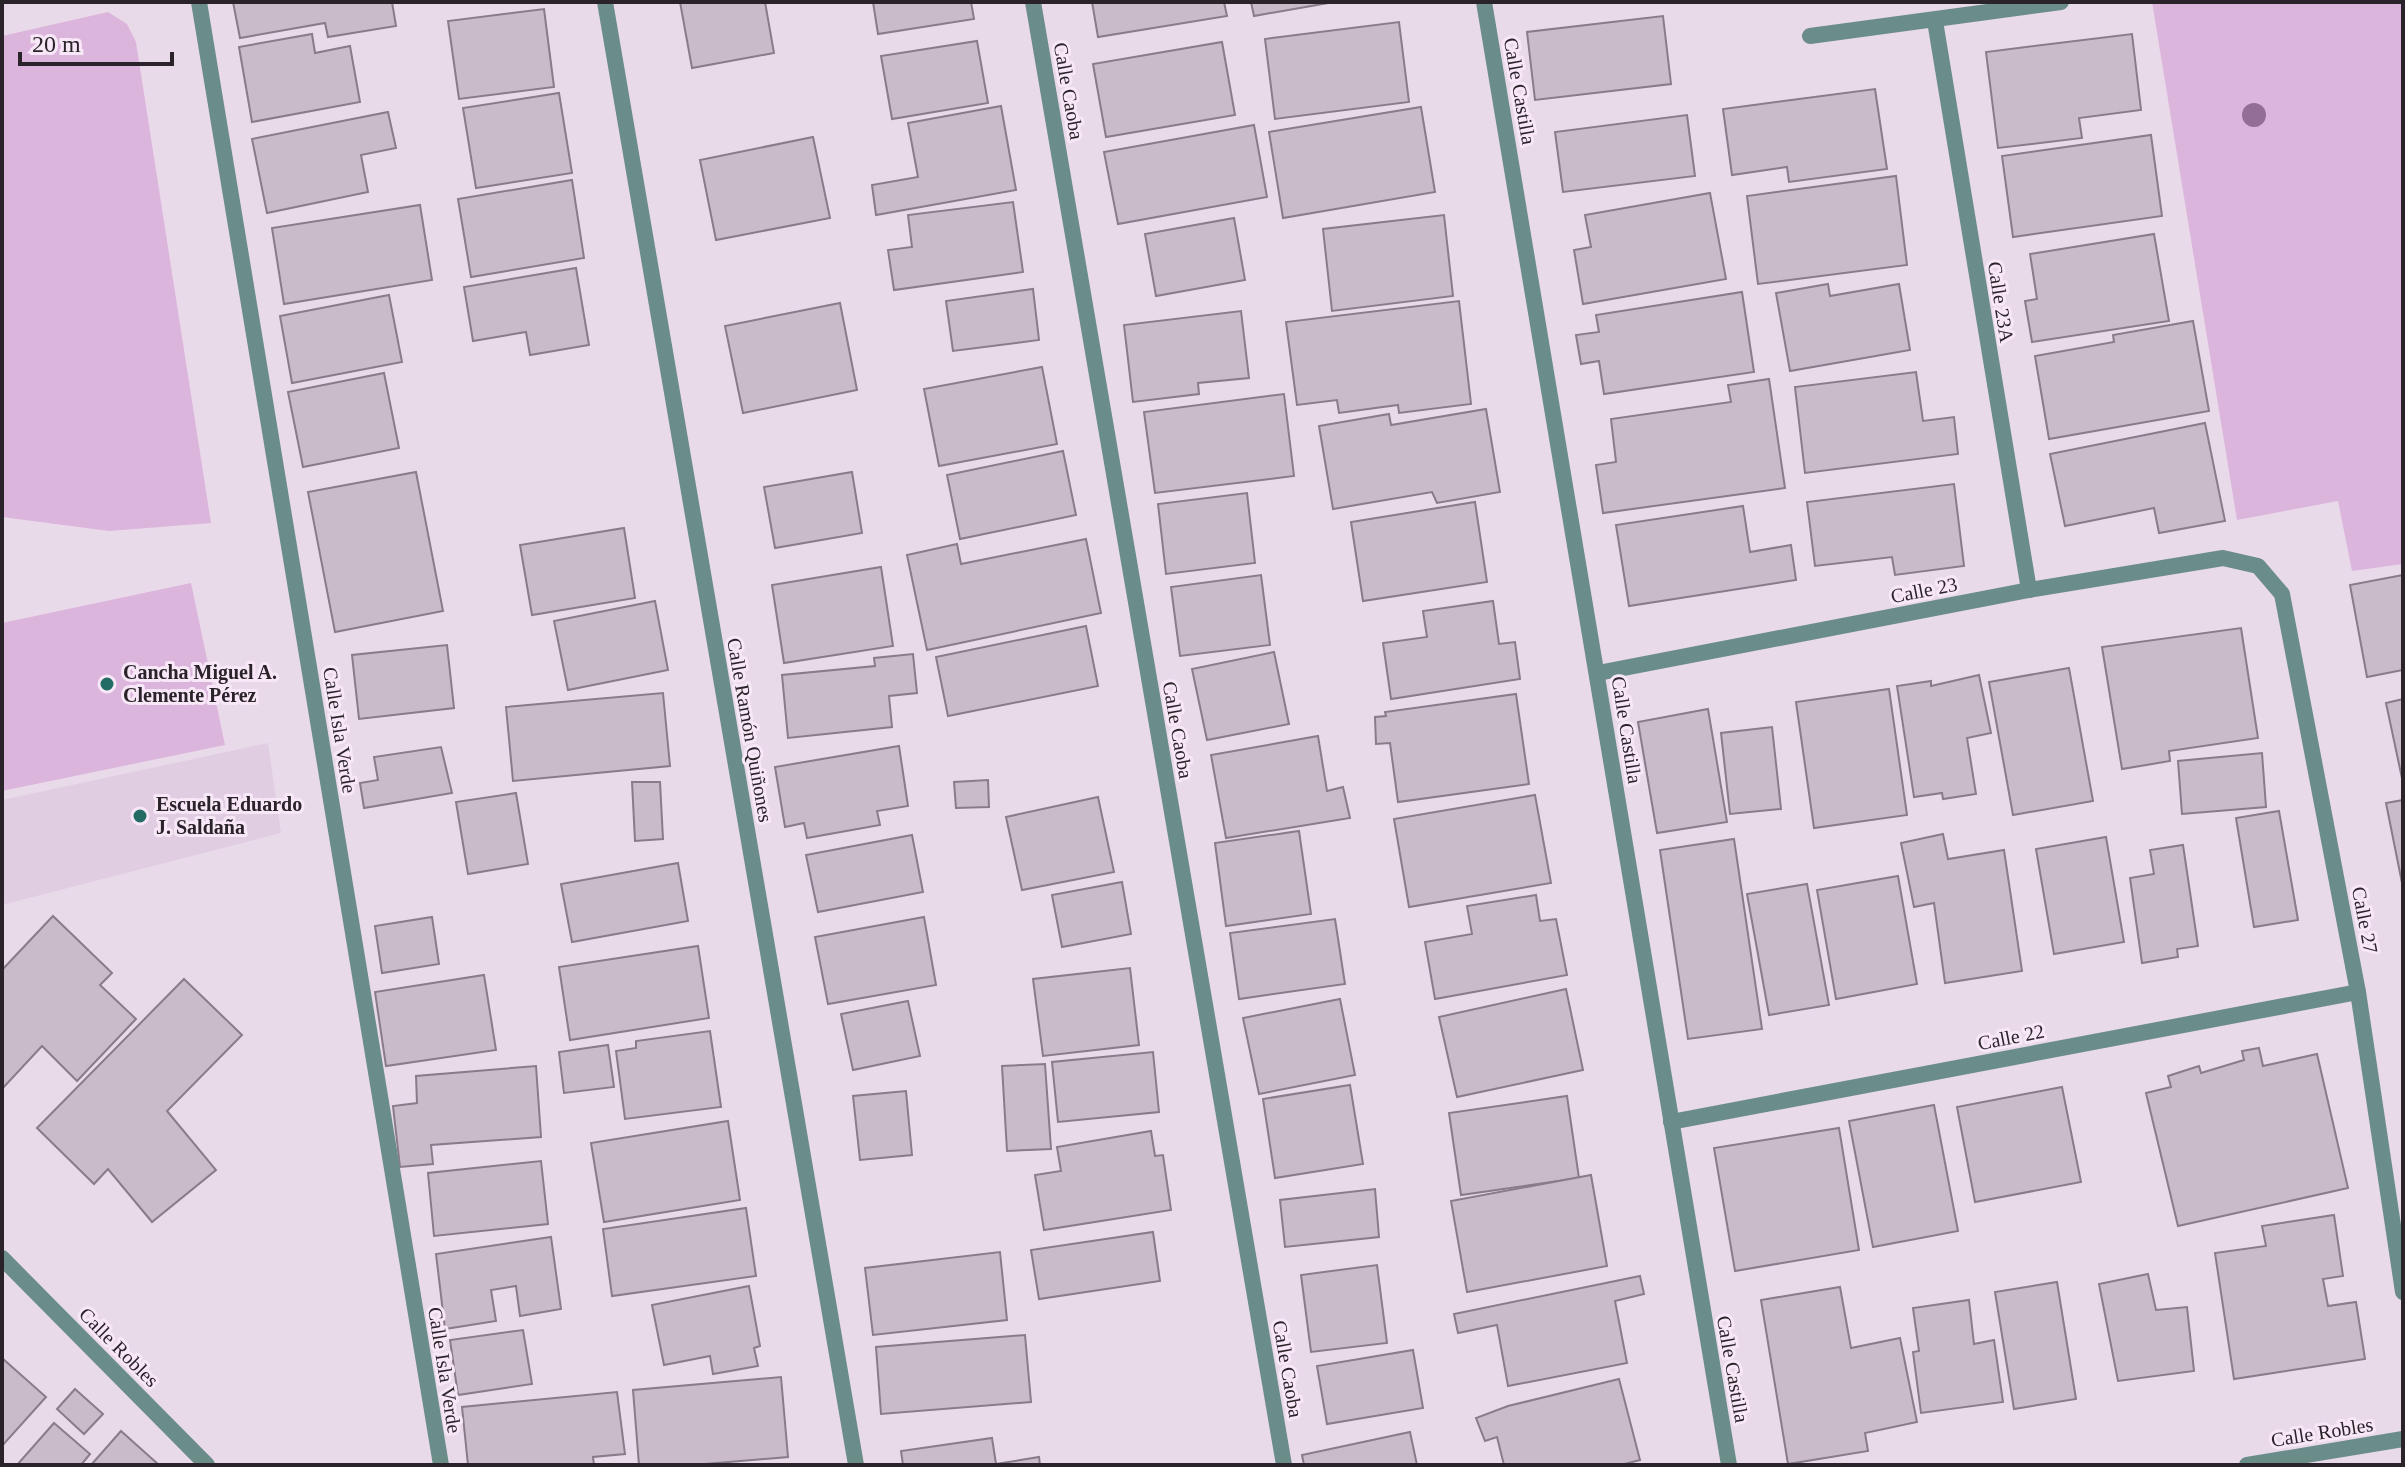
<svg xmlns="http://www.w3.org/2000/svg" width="2405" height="1467" viewBox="0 0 2405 1467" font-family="Georgia,serif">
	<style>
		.built { fill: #e1cde2 }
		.green { fill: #dcb5dd }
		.building { fill: #cabbca; stroke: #897c8a; stroke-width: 2 }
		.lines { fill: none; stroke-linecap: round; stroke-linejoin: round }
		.street { stroke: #6b8d89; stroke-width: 16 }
		.tree { fill: #936e96 }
		.poi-dot { fill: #236c66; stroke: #f7e7f7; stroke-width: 3 }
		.labels { text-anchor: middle; stroke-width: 6; stroke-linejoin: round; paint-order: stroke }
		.street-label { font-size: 20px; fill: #2a242a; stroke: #f7e7f7 }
		.poi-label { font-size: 20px; font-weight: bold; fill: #2a242a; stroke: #f7e7f7; text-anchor: start }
	</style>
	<rect width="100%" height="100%" fill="#e9daea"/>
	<polygon class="built" points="268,743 281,833 2,905 2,800"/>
	<g class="green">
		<polygon points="2152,2 2403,2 2403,564 2352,571 2338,501 2237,520"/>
		<polygon points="108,12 127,24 136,42 211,523 109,531 2,517 2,36"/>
		<polygon points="191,583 225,745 2,791 2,623"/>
	</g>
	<g class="building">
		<polygon points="233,2 392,2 396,26 328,37 325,23 240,38"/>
		<polygon points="680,2 765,2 774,53 692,68"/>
		<polygon points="873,2 971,2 974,19 878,34"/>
		<polygon points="1092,2 1224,2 1227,16 1098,37"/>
		<polygon points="1251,2 1334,2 1254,16"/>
		<polygon points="544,9 554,87 459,99 448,21"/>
		<polygon points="1663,16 1671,84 1535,100 1527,32"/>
		<polygon points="1399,22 1409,102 1275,119 1265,39"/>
		<polygon points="312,34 315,53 350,46 360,102 252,122 239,47"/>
		<polygon points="2132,34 2141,110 2079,118 2082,138 1998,148 1986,52"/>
		<polygon points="977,41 988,103 892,119 881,56"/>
		<polygon points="1222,42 1235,115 1106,137 1093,64"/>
		<polygon points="1875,89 1887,169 1789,182 1787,167 1732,175 1723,109"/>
		<polygon points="559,93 572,173 476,188 463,108"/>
		<polygon points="1001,106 1016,190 876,215 872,185 918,177 908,123"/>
		<polygon points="1421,107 1435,192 1283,218 1269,132"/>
		<polygon points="388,112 396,148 361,155 368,192 267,213 252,139"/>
		<polygon points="1687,115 1695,176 1563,192 1555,132"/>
		<polygon points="1254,125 1267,197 1118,224 1104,152"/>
		<polygon points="2151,135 2162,216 2013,237 2002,156"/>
		<polygon points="813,137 830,218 716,240 700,160"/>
		<polygon points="1896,176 1907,265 1758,284 1747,196"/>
		<polygon points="572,180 584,258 471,277 458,199"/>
		<polygon points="1710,193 1726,279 1583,304 1574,250 1591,247 1585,215"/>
		<polygon points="1013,202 1023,272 894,290 888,250 912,247 908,215"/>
		<polygon points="420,205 432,280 284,304 272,228"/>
		<polygon points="1444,215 1453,296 1332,311 1323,229"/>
		<polygon points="1234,218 1245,280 1156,296 1145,234"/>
		<polygon points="2154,234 2169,321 2032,342 2025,301 2037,299 2030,254"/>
		<polygon points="576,268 589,345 530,355 526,332 473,341 464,287"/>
		<polygon points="1828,284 1830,296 1899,284 1910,350 1790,371 1776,293"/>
		<polygon points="1033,289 1039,340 953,351 946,301"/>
		<polygon points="1742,292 1754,372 1604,394 1599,361 1581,364 1576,335 1599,332 1596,315"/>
		<polygon points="389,295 402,362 292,383 280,316"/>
		<polygon points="1459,301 1471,404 1399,413 1398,405 1339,413 1337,400 1297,405 1286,322"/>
		<polygon points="840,303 857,390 743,413 725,326"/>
		<polygon points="1241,311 1249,378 1198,383 1199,394 1133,402 1124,325"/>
		<polygon points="2193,321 2209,411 2049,439 2035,356 2114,342 2113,335"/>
		<polygon points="1042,367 1057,444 939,466 924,389"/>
		<polygon points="1916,372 1923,421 1954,417 1958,454 1805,473 1795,387"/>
		<polygon points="384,373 399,448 303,467 288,392"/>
		<polygon points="1769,379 1785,488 1603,513 1596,465 1616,462 1611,419 1731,402 1728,385"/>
		<polygon points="1284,394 1294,476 1155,493 1144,412"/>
		<polygon points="1486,409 1500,492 1437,503 1432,492 1333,509 1319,426 1389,414 1391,425"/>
		<polygon points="2205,423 2225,521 2159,533 2154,508 2065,526 2050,454"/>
		<polygon points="1063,451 1076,515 960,539 947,475"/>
		<polygon points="416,472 443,611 335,632 308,492"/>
		<polygon points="852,472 862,533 775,548 764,487"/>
		<polygon points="1954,484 1964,566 1895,575 1892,557 1815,566 1807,502"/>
		<polygon points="1247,493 1255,563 1166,574 1158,504"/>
		<polygon points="1475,502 1487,582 1363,601 1351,522"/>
		<polygon points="1743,506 1750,552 1791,545 1796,580 1629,606 1616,525"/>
		<polygon points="624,528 635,598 532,615 520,545"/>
		<polygon points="1086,539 1101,613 927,650 907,555 957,544 961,564"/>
		<polygon points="881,567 893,646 784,663 772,585"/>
		<polygon points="1261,575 1270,645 1180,656 1171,587"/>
		<polygon points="2403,575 2403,670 2367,677 2350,585"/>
		<polygon points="655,601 668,670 568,690 554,621"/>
		<polygon points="1493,601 1499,644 1515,642 1520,679 1391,699 1383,643 1427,637 1423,611"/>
		<polygon points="1086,626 1098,686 948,716 936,657"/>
		<polygon points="2241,628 2258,738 2169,751 2170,761 2122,769 2102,647"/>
		<polygon points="447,645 454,708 359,719 352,655"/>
		<polygon points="1274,652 1289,724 1207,740 1192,669"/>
		<polygon points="913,654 917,693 889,696 892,727 788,738 782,675 875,666 874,658"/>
		<polygon points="2069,668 2093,801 2013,815 1989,682"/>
		<polygon points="1979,675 1991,733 1967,738 1976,794 1943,799 1942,793 1914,797 1897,686 1931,681 1931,686"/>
		<polygon points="1889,689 1907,815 1814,828 1796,702"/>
		<polygon points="663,693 670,766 513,781 506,707"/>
		<polygon points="1516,694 1529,784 1398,802 1390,743 1376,744 1375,717 1386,716 1385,712"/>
		<polygon points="2403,699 2403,783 2386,703"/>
		<polygon points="1708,709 1727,822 1657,833 1638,722"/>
		<polygon points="1772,727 1781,809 1730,814 1721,733"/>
		<polygon points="1318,736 1327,791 1343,787 1350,818 1226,838 1211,755"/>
		<polygon points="899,746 908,806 877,811 880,825 807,838 804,823 785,827 775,767"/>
		<polygon points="441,747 452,793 364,808 360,783 378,780 374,757"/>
		<polygon points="2262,753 2266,807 2182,814 2178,761"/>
		<polygon points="988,780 989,807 956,808 954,782"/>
		<polygon points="632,782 660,782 663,839 635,841"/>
		<polygon points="516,793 528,864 468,874 456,802"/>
		<polygon points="1535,795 1551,883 1409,907 1394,819"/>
		<polygon points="1098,797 1114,872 1022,890 1006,817"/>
		<polygon points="2403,800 2403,883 2402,883 2386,803"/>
		<polygon points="2279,811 2298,920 2254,927 2236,818"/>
		<polygon points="1299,831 1311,914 1226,926 1215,843"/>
		<polygon points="1943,834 1948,859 2004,850 2022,971 1945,983 1934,903 1914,907 1901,843"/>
		<polygon points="912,835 923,892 818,912 806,855"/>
		<polygon points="2106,837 2124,942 2054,954 2036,849"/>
		<polygon points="1734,839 1762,1029 1688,1039 1660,850"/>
		<polygon points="2183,845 2198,946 2177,949 2178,957 2142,963 2130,878 2154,874 2150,850"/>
		<polygon points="678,863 688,921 572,942 561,884"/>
		<polygon points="1898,876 1917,984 1836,999 1817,890"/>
		<polygon points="1122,882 1131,934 1062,947 1052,895"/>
		<polygon points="1807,884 1829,1005 1769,1015 1747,894"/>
		<polygon points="1536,895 1540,921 1556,919 1567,975 1435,999 1425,942 1472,934 1467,906"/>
		<polygon points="53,916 112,973 100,985 136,1019 77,1081 42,1046 2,1089 2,970"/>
		<polygon points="432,917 439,964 382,973 375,926"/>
		<polygon points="924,917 936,985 828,1004 815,937"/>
		<polygon points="1335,919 1345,984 1239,999 1230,933"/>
		<polygon points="698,946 709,1018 570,1040 559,967"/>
		<polygon points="1130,968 1139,1045 1043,1056 1033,979"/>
		<polygon points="484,975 496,1050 386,1066 375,992"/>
		<polygon points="184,979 242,1035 167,1111 216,1170 152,1222 108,1169 94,1184 37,1128"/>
		<polygon points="1566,989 1583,1070 1457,1097 1439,1017"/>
		<polygon points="1340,999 1355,1075 1259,1094 1243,1018"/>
		<polygon points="908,1001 920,1056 853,1070 841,1014"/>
		<polygon points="710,1031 721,1107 625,1119 616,1051 636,1048 636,1041"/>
		<polygon points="608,1045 614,1087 564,1093 559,1052"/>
		<polygon points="2259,1048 2263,1066 2317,1054 2348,1188 2178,1226 2146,1093 2171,1087 2168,1076 2199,1066 2201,1073 2244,1060 2242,1051"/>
		<polygon points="1153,1052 1159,1112 1058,1122 1052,1062"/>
		<polygon points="1045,1064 1051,1149 1007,1151 1002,1066"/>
		<polygon points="536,1066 541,1137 431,1145 433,1164 400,1167 393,1106 417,1103 416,1076"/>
		<polygon points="1350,1085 1363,1164 1275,1178 1263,1099"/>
		<polygon points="2062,1087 2081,1182 1975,1202 1957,1107"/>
		<polygon points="906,1091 912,1155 860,1160 853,1096"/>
		<polygon points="1567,1096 1579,1178 1461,1195 1449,1113"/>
		<polygon points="1934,1105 1958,1231 1873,1247 1849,1121"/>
		<polygon points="728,1121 740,1200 604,1222 591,1143"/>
		<polygon points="1839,1128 1859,1250 1735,1271 1714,1148"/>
		<polygon points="1151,1131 1155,1156 1163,1155 1171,1210 1044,1230 1035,1175 1061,1171 1057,1147"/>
		<polygon points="541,1161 548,1224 434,1236 428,1173"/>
		<polygon points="1591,1175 1607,1266 1467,1292 1451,1201"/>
		<polygon points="1375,1189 1379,1237 1285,1247 1280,1200"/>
		<polygon points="746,1208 756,1276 612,1296 603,1229"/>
		<polygon points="2334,1215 2343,1276 2323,1279 2328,1306 2356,1302 2365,1359 2234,1379 2215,1253 2266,1246 2262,1226"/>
		<polygon points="1153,1232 1160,1281 1039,1299 1031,1250"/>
		<polygon points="551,1237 561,1309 520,1316 516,1286 491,1290 496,1321 445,1329 436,1254"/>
		<polygon points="1000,1252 1007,1320 873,1335 865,1268"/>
		<polygon points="1377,1265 1387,1343 1311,1352 1301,1275"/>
		<polygon points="2148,1274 2156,1310 2187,1307 2194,1371 2118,1381 2099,1284"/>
		<polygon points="1640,1276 1644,1294 1615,1301 1627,1363 1508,1386 1497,1325 1458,1333 1454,1314"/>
		<polygon points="2057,1282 2076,1399 2014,1409 1995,1292"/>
		<polygon points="749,1286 760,1346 754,1348 758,1366 713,1374 710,1356 664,1365 652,1305"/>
		<polygon points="1840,1287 1851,1348 1900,1338 1917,1422 1865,1433 1868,1451 1788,1464 1761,1300"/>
		<polygon points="1969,1300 1974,1344 1994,1340 2003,1402 1921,1413 1913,1352 1919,1351 1913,1308"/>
		<polygon points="523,1330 532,1384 458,1395 450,1340"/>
		<polygon points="1025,1335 1031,1402 881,1414 876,1347"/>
		<polygon points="1413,1350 1423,1408 1327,1424 1317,1366"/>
		<polygon points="2,1358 46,1397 2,1446"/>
		<polygon points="781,1377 788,1457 693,1465 639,1465 633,1390"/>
		<polygon points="1619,1379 1640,1460 1621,1465 1504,1465 1497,1437 1485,1441 1476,1418 1508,1406"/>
		<polygon points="75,1389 103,1414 84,1434 57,1409"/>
		<polygon points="617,1392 625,1454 593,1457 594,1465 468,1465 462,1407"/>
		<polygon points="54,1423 90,1454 81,1465 17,1465"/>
		<polygon points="121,1431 159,1465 91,1465"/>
		<polygon points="1410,1432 1417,1465 1304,1465 1302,1455"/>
		<polygon points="992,1438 996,1464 1039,1457 1040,1465 903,1465 901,1451"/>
	</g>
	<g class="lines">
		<g class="street">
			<polyline points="199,2 441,1465"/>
			<polyline points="605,2 856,1465"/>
			<polyline points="1033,2 1284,1465"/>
			<polyline points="1484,2 1729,1465"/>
			<polyline points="1935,21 2029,590"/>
			<polyline points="1810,36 2061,2"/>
			<polyline points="1598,673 2029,590 2223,558 2258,566 2282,594 2358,992 2403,1292"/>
			<polyline points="1671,1122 2358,992"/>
			<polyline points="2,1258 207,1465"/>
			<polyline points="2247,1465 2403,1439"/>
		</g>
	</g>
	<circle class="tree" cx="2254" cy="115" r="12"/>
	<g class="poi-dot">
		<circle cx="107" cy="684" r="8"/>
		<circle cx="140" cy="816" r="8"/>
	</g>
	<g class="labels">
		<g class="street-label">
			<text transform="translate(1069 91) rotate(80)" y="7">Calle Caoba</text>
			<text transform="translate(1520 91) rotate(80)" y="7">Calle Castilla</text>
			<text transform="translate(2001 302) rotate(81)" y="7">Calle 23A</text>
			<text transform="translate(1924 590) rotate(-11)" y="7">Calle 23</text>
			<text transform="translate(340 730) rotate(81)" y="7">Calle Isla Verde</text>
			<text transform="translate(750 730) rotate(80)" y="7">Calle Ramón Quiñones</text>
			<text transform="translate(1178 730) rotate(80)" y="7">Calle Caoba</text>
			<text transform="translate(1627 730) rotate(81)" y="7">Calle Castilla</text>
			<text transform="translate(2365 920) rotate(79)" y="7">Calle 27</text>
			<text transform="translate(2011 1037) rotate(-11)" y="7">Calle 22</text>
			<text transform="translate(119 1347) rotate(45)" y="7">Calle Robles</text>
			<text transform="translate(1288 1369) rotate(80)" y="7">Calle Caoba</text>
			<text transform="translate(1733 1369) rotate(80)" y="7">Calle Castilla</text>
			<text transform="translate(445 1370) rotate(81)" y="7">Calle Isla Verde</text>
			<text transform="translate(2322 1432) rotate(-9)" y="7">Calle Robles</text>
		</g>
		<g class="poi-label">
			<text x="123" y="679">Cancha Miguel A.<tspan x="123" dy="23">Clemente Pérez</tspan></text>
			<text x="156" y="811">Escuela Eduardo<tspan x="156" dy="23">J. Saldaña</tspan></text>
		</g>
	</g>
	<rect width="2405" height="1467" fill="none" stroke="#2a242a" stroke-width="8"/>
	<path d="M20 52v12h152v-12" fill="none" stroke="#2a242a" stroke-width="4"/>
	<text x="32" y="52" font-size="24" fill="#2a242a" stroke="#f7e7f7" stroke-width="6" paint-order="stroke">20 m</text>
</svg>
